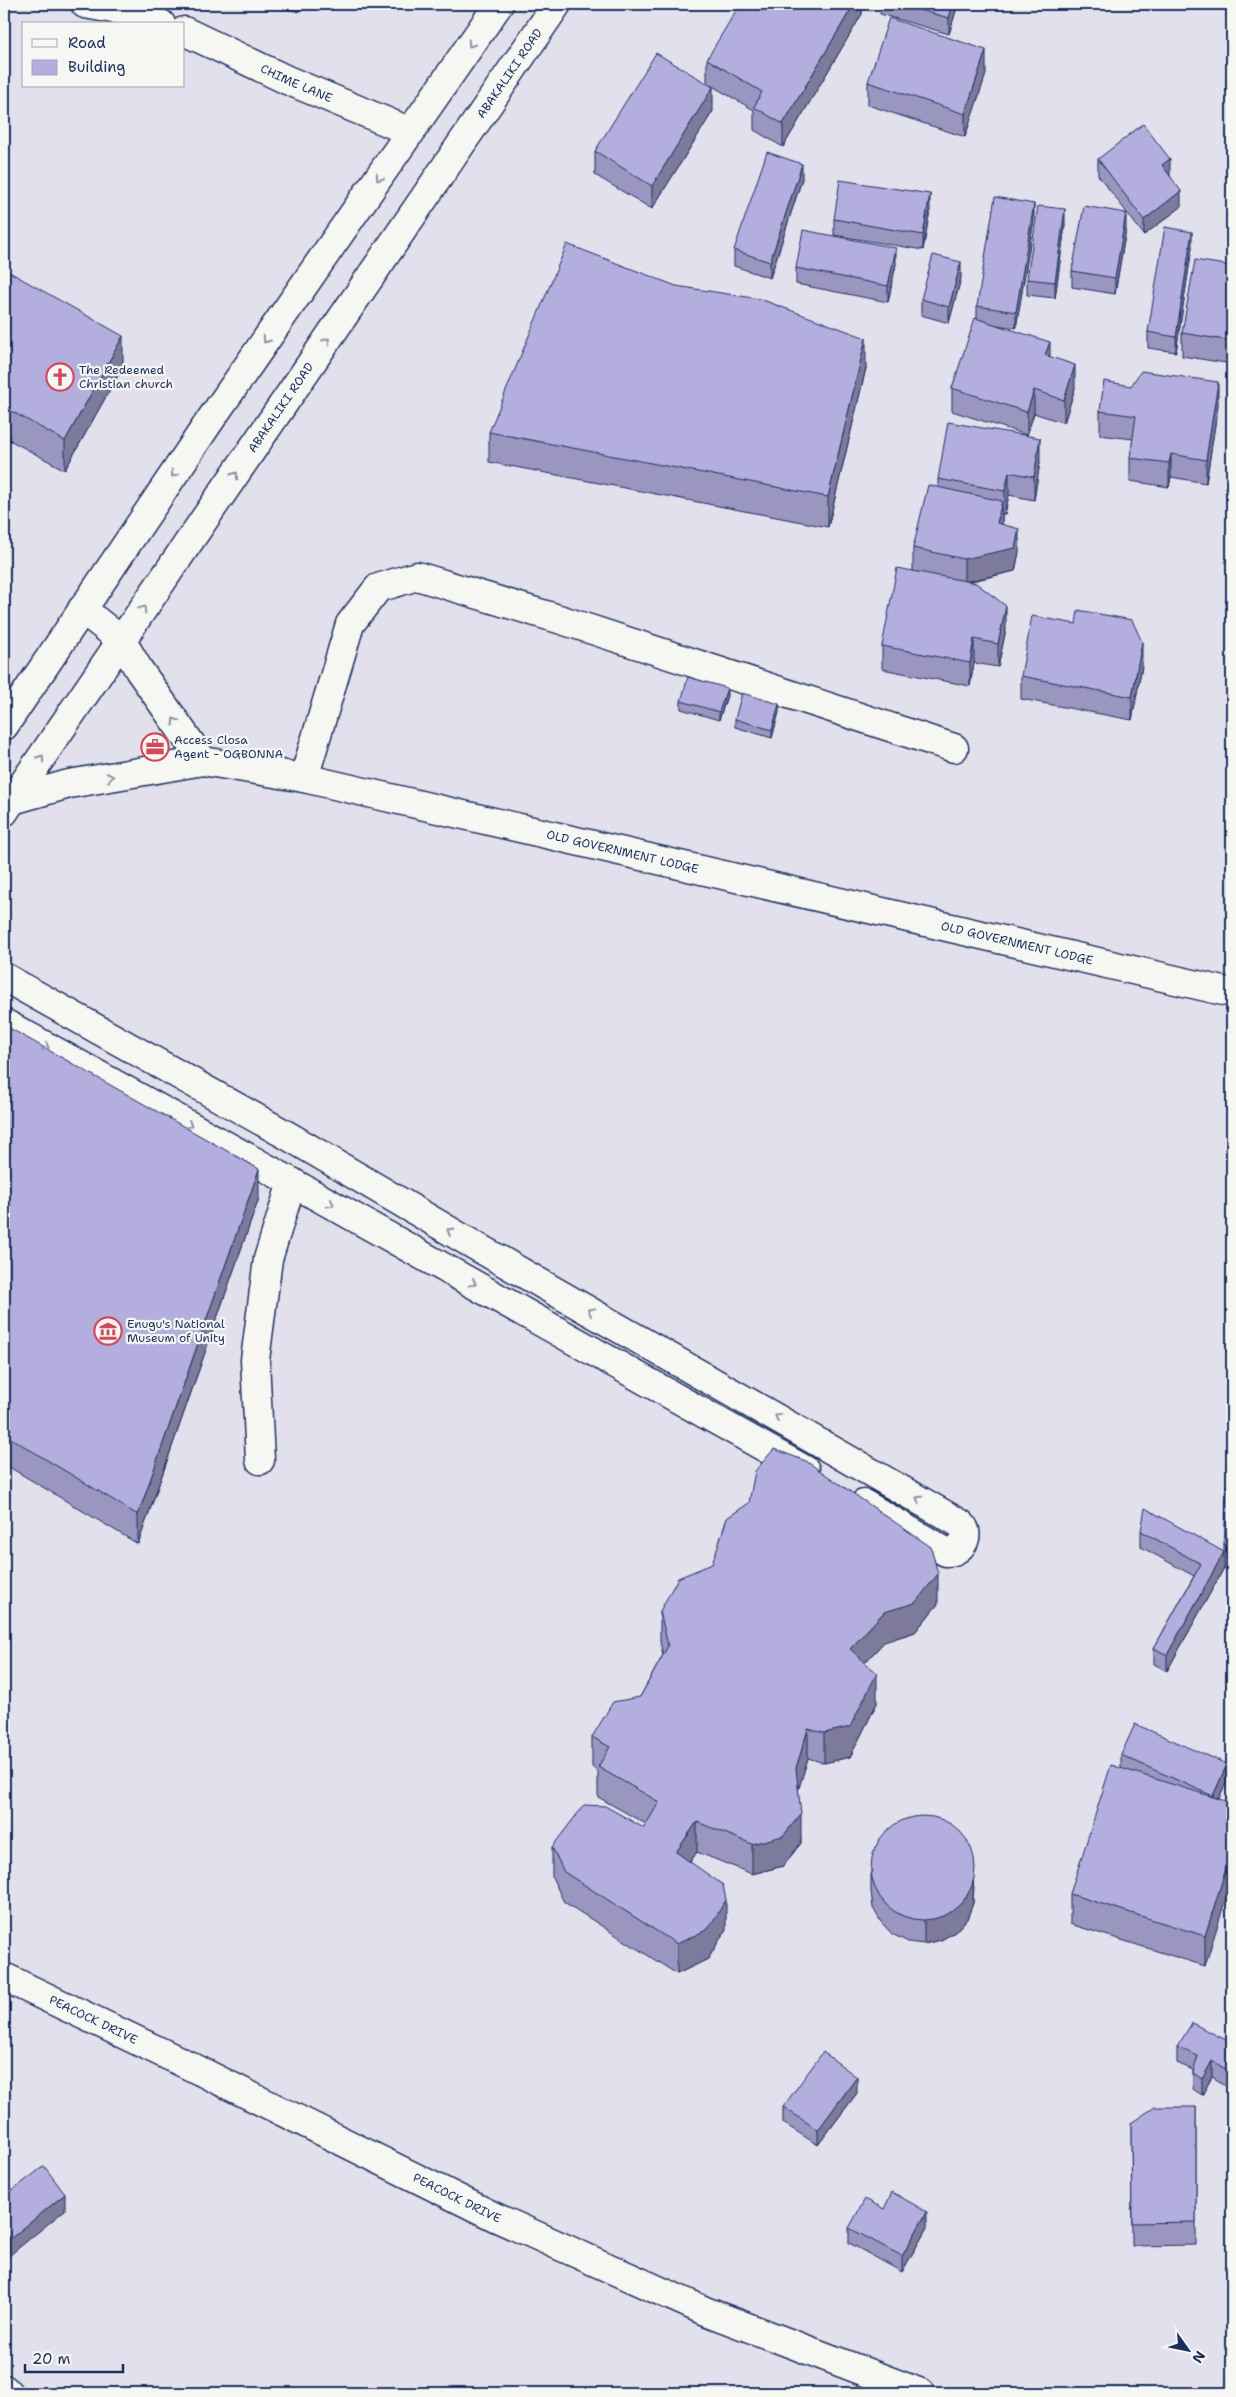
<svg xmlns="http://www.w3.org/2000/svg" width="1236" height="2397" viewBox="0 0 1236 2397" font-family="'Shantell Sans',sans-serif">
	<style>
		.lines { fill: none; stroke-linecap: round; stroke-linejoin: round }
		.minor-casing { stroke: #1b2f5e; stroke-width: 31 }
		.major-casing { stroke: #1b2f5e; stroke-width: 31 }
		.minor { stroke: #f6f6f2; stroke-width: 28 }
		.major { stroke: #f6f6f2; stroke-width: 28 }
		.wall { fill: #9b96c0; stroke: #1b2f5e }
		.shaded-wall { fill: #7e7a9c; stroke: #1b2f5e }
		.building { fill: #b4aedf; stroke: #1b2f5e }
		.oneway { stroke: #8892a8 }
		.labels { text-anchor: middle; stroke-width: 4.5; stroke-linejoin: round; paint-order: stroke }
		.street-label { font-size: 12px; fill: #1b2f5e; stroke: #f6f6f2 }
		.poi-label { font-size: 12px; fill: #1b2f5e; stroke: #f6f6f2; text-anchor: start }
	</style>
	<rect width="100%" height="100%" fill="#e2e0ec"/>
	<filter id="ink" filterUnits="userSpaceOnUse"><feTurbulence type="fractalNoise" baseFrequency=".02" numOctaves="2"/><feDisplacementMap in="SourceGraphic" scale="10" xChannelSelector="R" yChannelSelector="G"/><feConvolveMatrix kernelMatrix="1 2 1 2 8 2 1 2 1" color-interpolation-filters="sRGB"/></filter>
	<g filter="url(#ink)">
		<g class="lines">
			<g class="minor-casing">
				<g id="minor">
					<polyline points="85,4 118,10 161,24"/>
					<path id="s1" d="M184,31L287,80L411,132"/>
					<polyline points="82,609 122,641 139,670 203,761"/>
					<polyline points="304,778 350,624 378,588 417,576 562,620 954,748"/>
					<path id="s2" d="M4,795L12,800L69,784L203,761L304,778L1232,993"/>
					<path d="M4,977L290,1137L472,1244L961,1524C972,1535 961,1553 946,1552L864,1504"/>
					<polyline points="4,1023 270,1170 805,1470"/>
					<polyline points="260,1460 255,1360 268,1259 292,1182"/>
					<path id="s3" d="M4,1977L192,2067L495,2217L705,2311L921,2393"/>
					<polyline points="4,2389 8,2393"/>
				</g>
			</g>
			<g class="major-casing">
				<g id="major">
					<polyline points="4,726 209,422 499,4"/>
					<path id="s4" d="M4,812L557,4"/>
				</g>
			</g>
			<use href="#minor" class="minor"/>
			<use href="#major" class="major"/>
		</g>
		<g class="wall">
			<polygon points="268,4 301,4 299,12"/>
			<polygon points="862,4 862,14 783,147 754,130 754,110 707,83 707,59"/>
			<polygon points="880,4 958,4 949,34 880,14"/>
			<polygon points="986,74 965,137 868,105 868,82"/>
			<polygon points="713,111 652,209 595,175 595,151"/>
			<polygon points="1098,159 1170,175 1181,207 1144,235 1098,175"/>
			<polygon points="802,179 770,278 734,266 734,250"/>
			<polygon points="930,210 923,250 834,235 834,219"/>
			<polygon points="1034,219 1016,328 997,325 1050,357 1075,388 1064,423 1034,413 1027,435 952,411 952,388 977,318 977,306"/>
			<polygon points="1065,225 1055,298 1027,295 1027,279"/>
			<polygon points="1126,229 1115,294 1072,287 1072,271"/>
			<polygon points="1192,247 1176,352 1148,348 1148,332"/>
			<polygon points="896,264 888,302 796,284 796,268"/>
			<polygon points="1232,266 1232,364 1182,356 1182,333"/>
			<polygon points="4,269 123,366 65,470 4,437"/>
			<polygon points="961,278 949,323 921,315 921,299"/>
			<polygon points="866,368 828,527 489,462 489,432"/>
			<polygon points="1218,405 1206,483 1171,477 1169,487 1130,481 1130,458 1133,439 1100,435 1100,411"/>
			<polygon points="1040,462 1034,500 1009,495 1005,514 1002,514 1002,525 1019,552 1015,571 968,582 1006,629 998,667 974,663 970,686 882,669 882,646 913,571 913,548 938,487 938,479"/>
			<polygon points="1076,624 1142,666 1132,720 1021,699 1021,676"/>
			<polygon points="727,696 719,720 681,709 681,701"/>
			<polygon points="779,712 772,738 735,727 735,719"/>
			<polygon points="4,1025 259,1198 138,1544 4,1464"/>
			<polygon points="1232,1486 1232,1569 1224,1568 1167,1671 1154,1664 1154,1648 1194,1576 1141,1547 1141,1531 1224,1552 1224,1545"/>
			<polygon points="938,1604 915,1632 884,1642 865,1662 877,1703 850,1757 824,1763 808,1758 798,1790 801,1843 783,1866 752,1874 697,1852 690,1862 726,1929 708,1959 677,1974 564,1902 552,1877 552,1847 644,1828 646,1824 598,1797 598,1771 592,1767 592,1737 640,1697 663,1655 660,1641 660,1611"/>
			<polygon points="1121,1755 1227,1780 1219,1798 1205,1966 1070,1924 1070,1894 1121,1768"/>
			<polygon points="871,1867 974,1886 973,1903 967,1919 955,1932 941,1940 924,1944 908,1942 892,1934 881,1922 873,1908 871,1891"/>
			<polygon points="1232,2043 1232,2082 1229,2087 1212,2077 1202,2095 1193,2089 1193,2070 1177,2063 1177,2047"/>
			<polygon points="857,2093 818,2145 783,2123 783,2107"/>
			<polygon points="1196,2107 1196,2245 1132,2246 1131,2123"/>
			<polygon points="884,2209 927,2228 902,2272 849,2243 849,2228"/>
		</g>
		<g class="shaded-wall">
			<polygon points="299,4 301,4 299,12"/>
			<polygon points="854,4 862,4 862,14 783,147 783,124"/>
			<polygon points="953,4 958,4 949,34 949,18"/>
			<polygon points="986,50 986,74 965,137 965,114"/>
			<polygon points="713,87 713,111 652,209 652,186"/>
			<polygon points="1170,159 1170,175 1162,181 1162,165"/>
			<polygon points="802,164 802,179 770,278 770,262"/>
			<polygon points="1181,191 1181,207 1144,235 1144,220"/>
			<polygon points="930,194 930,210 923,250 923,235"/>
			<polygon points="1034,204 1034,219 1016,328 1016,312"/>
			<polygon points="1065,209 1065,225 1055,298 1055,282"/>
			<polygon points="1126,213 1126,229 1115,294 1115,278"/>
			<polygon points="1192,232 1192,247 1176,352 1176,337"/>
			<polygon points="896,248 896,264 888,302 888,286"/>
			<polygon points="961,262 961,278 949,323 949,307"/>
			<polygon points="123,336 123,366 65,470 65,441"/>
			<polygon points="866,338 866,368 828,527 828,497"/>
			<polygon points="1050,342 1050,365 1045,355"/>
			<polygon points="1075,365 1075,388 1064,423 1064,400"/>
			<polygon points="1218,382 1218,405 1206,483 1206,460"/>
			<polygon points="1034,390 1034,413 1027,435 1027,412"/>
			<polygon points="1040,438 1040,462 1034,500 1034,477"/>
			<polygon points="1171,454 1171,477 1169,487 1169,463"/>
			<polygon points="1009,472 1009,495 1005,514 1005,491"/>
			<polygon points="1002,501 1002,525 997,523"/>
			<polygon points="1019,529 1019,552 1015,571 964,582 964,559"/>
			<polygon points="1006,606 1006,629 998,667 998,644"/>
			<polygon points="974,639 974,663 970,686 970,663"/>
			<polygon points="1142,642 1142,666 1132,720 1132,697"/>
			<polygon points="727,688 727,696 719,720 719,712"/>
			<polygon points="779,704 779,712 772,738 772,730"/>
			<polygon points="259,1169 259,1198 138,1544 138,1515"/>
			<polygon points="1224,1552 1224,1568 1167,1671 1167,1655"/>
			<polygon points="938,1574 938,1604 915,1632 884,1642 850,1679 850,1649 884,1612"/>
			<polygon points="877,1673 877,1703 850,1757 824,1763 824,1733"/>
			<polygon points="808,1729 808,1758 796,1798 796,1768"/>
			<polygon points="1227,1764 1227,1780 1213,1812 1213,1796"/>
			<polygon points="801,1814 801,1843 783,1866 752,1874 752,1844"/>
			<polygon points="697,1822 697,1852 676,1882 676,1852"/>
			<polygon points="1232,1849 1232,1879 1205,1966 1205,1936"/>
			<polygon points="974,1863 973,1903 967,1919 955,1932 941,1940 924,1944 924,1920"/>
			<polygon points="726,1900 726,1929 708,1959 677,1974 677,1944"/>
			<polygon points="1212,2061 1212,2077 1202,2095 1202,2079"/>
			<polygon points="1232,2066 1232,2082 1229,2087 1229,2071"/>
			<polygon points="857,2077 857,2093 818,2145 818,2130"/>
			<polygon points="65,2194 65,2210 4,2260 4,2244"/>
			<polygon points="927,2212 927,2228 902,2272 902,2256"/>
		</g>
		<g class="building">
			<polygon points="740,4 854,4 783,124 754,107 762,92 707,59"/>
			<polygon points="898,4 953,4 949,18"/>
			<polygon points="889,18 986,50 965,114 868,82"/>
			<polygon points="656,53 713,87 652,186 595,151"/>
			<polygon points="1143,124 1170,159 1162,165 1181,191 1144,220 1098,159"/>
			<polygon points="767,152 802,164 770,262 734,250"/>
			<polygon points="840,180 930,194 923,235 834,219"/>
			<polygon points="995,197 1034,204 1016,312 977,306"/>
			<polygon points="1038,206 1065,209 1055,282 1027,279"/>
			<polygon points="1084,206 1126,213 1115,278 1072,271"/>
			<polygon points="1165,227 1192,232 1176,337 1148,332"/>
			<polygon points="803,230 896,248 888,286 796,268"/>
			<polygon points="567,244 676,286 760,299 866,338 828,497 489,432"/>
			<polygon points="933,255 961,262 949,307 921,299"/>
			<polygon points="1195,260 1232,266 1232,341 1182,333"/>
			<polygon points="4,269 123,336 65,441 4,407"/>
			<polygon points="975,318 1050,342 1045,355 1075,365 1064,400 1034,390 1027,412 952,388"/>
			<polygon points="1141,371 1218,382 1206,460 1171,454 1169,463 1130,458 1136,416 1100,411 1104,381 1131,386"/>
			<polygon points="948,422 1040,438 1034,477 1009,472 1005,491 938,479"/>
			<polygon points="928,485 1002,501 997,523 1019,529 1015,548 964,559 913,548"/>
			<polygon points="897,568 976,583 1006,606 998,644 974,639 970,663 882,646"/>
			<polygon points="1078,610 1132,620 1142,642 1132,697 1021,676 1032,616 1076,624"/>
			<polygon points="688,677 727,688 719,712 681,701"/>
			<polygon points="742,693 779,704 772,730 735,719"/>
			<polygon points="4,1025 259,1169 138,1515 4,1434"/>
			<polygon points="774,1449 806,1461 931,1547 938,1574 915,1603 884,1612 850,1649 877,1673 850,1727 824,1733 808,1729 796,1768 801,1814 783,1836 752,1844 697,1822 676,1852 723,1885 726,1900 708,1929 677,1944 564,1872 552,1847 584,1805 605,1806 644,1828 659,1802 598,1767 610,1747 592,1737 613,1702 640,1697 668,1646 660,1611 678,1578 712,1564 727,1518 749,1503 755,1471"/>
			<polygon points="1227,1485 1232,1486 1232,1546 1224,1545"/>
			<polygon points="1145,1508 1224,1552 1167,1655 1154,1648 1201,1564 1141,1531"/>
			<polygon points="1135,1724 1227,1764 1213,1796 1121,1755"/>
			<polygon points="1111,1765 1232,1803 1232,1849 1205,1936 1070,1894"/>
			<circle cx="923" cy="1868" r="52"/>
			<polygon points="1192,2023 1232,2043 1232,2066 1229,2071 1212,2061 1202,2079 1193,2073 1198,2056 1177,2047"/>
			<polygon points="823,2052 857,2077 818,2130 783,2107"/>
			<polygon points="1155,2107 1196,2107 1196,2222 1132,2223 1131,2123"/>
			<polygon points="44,2166 65,2194 4,2244 4,2197"/>
			<polygon points="892,2192 927,2212 902,2256 849,2228 865,2199 884,2209"/>
		</g>
		<defs><path id="oneway-chevron" d="M-2-3.5L2.5 0L-2 3.5" fill="none" stroke-width="1.6" stroke-linecap="round" stroke-linejoin="round" transform="scale(1.25)"/></defs>
		<g class="oneway">
			<use href="#oneway-chevron" transform="translate(471 44) rotate(125)"/>
			<use href="#oneway-chevron" transform="translate(379 178) rotate(125)"/>
			<use href="#oneway-chevron" transform="translate(266 340) rotate(125)"/>
			<use href="#oneway-chevron" transform="translate(327 341) rotate(-55)"/>
			<use href="#oneway-chevron" transform="translate(174 474) rotate(124)"/>
			<use href="#oneway-chevron" transform="translate(235 475) rotate(-55)"/>
			<use href="#oneway-chevron" transform="translate(143 609) rotate(-56)"/>
			<use href="#oneway-chevron" transform="translate(175 721) rotate(-125)"/>
			<use href="#oneway-chevron" transform="translate(41 758) rotate(-55)"/>
			<use href="#oneway-chevron" transform="translate(110 777) rotate(-10)"/>
			<use href="#oneway-chevron" transform="translate(46 1047) rotate(29)"/>
			<use href="#oneway-chevron" transform="translate(189 1125) rotate(29)"/>
			<use href="#oneway-chevron" transform="translate(331 1204) rotate(29)"/>
			<use href="#oneway-chevron" transform="translate(450 1231) rotate(-149)"/>
			<use href="#oneway-chevron" transform="translate(473 1283) rotate(29)"/>
			<use href="#oneway-chevron" transform="translate(591 1311) rotate(-151)"/>
			<use href="#oneway-chevron" transform="translate(778 1417) rotate(-150)"/>
			<use href="#oneway-chevron" transform="translate(919 1499) rotate(-150)"/>
		</g>
	</g>
	<defs>
		<g id="church-ring" transform="scale(1.4375)"><circle r="9.5" fill="#f6f6f2" stroke="#d1495b" stroke-width="1.5"/><path d="M-1.2-6h2.4v3.5h3.3v2.4h-3.3V6h-2.4V-.1h-3.3v-2.4h3.3Z" fill="#d1495b"/></g>
		<g id="office-ring" transform="scale(1.4375)"><circle r="9.5" fill="#f6f6f2" stroke="#d1495b" stroke-width="1.5"/><path d="M-6-3h4V-5.5h4V-3h4V5H-6ZM-1-4.5V-3h2v-1.5ZM-6 0V1H6V0Z" fill="#d1495b"/></g>
		<g id="museum-ring" transform="scale(1.4375)"><circle r="9.5" fill="#f6f6f2" stroke="#d1495b" stroke-width="1.5"/><path d="M0-6L6-3V-2H-6V-3ZM-5-1h2V3h-2ZM-1-1h2V3h-2ZM3-1h2V3H3ZM-6 4H6V6H-6Z" fill="#d1495b"/></g>
	</defs>
	<g fill-rule="evenodd">
		<use href="#church-ring" x="60" y="377"/>
		<use href="#office-ring" x="155" y="747"/>
		<use href="#museum-ring" x="108" y="1331"/>
	</g>
	<g class="labels">
		<g class="street-label">
			<text dy="4" stroke="none"><textPath href="#s4" startOffset="895">ABAKALIKI ROAD</textPath></text>
			<text dy="4" stroke="none"><textPath href="#s1" startOffset="124">CHIME LANE</textPath></text>
			<text dy="4" stroke="none"><textPath href="#s4" startOffset="490">ABAKALIKI ROAD</textPath></text>
			<text dy="4" stroke="none"><textPath href="#s2" startOffset="634">OLD GOVERNMENT LODGE</textPath></text>
			<text dy="4" stroke="none"><textPath href="#s2" startOffset="1039">OLD GOVERNMENT LODGE</textPath></text>
			<text dy="4" stroke="none"><textPath href="#s3" startOffset="99">PEACOCK DRIVE</textPath></text>
			<text dy="4" stroke="none"><textPath href="#s3" startOffset="504">PEACOCK DRIVE</textPath></text>
		</g>
		<g class="poi-label">
			<text x="79" y="374">The Redeemed<tspan x="79" dy="14">Christian church</tspan></text>
			<text x="174" y="744">Access Closa<tspan x="174" dy="14">Agent - OGBONNA</tspan></text>
			<text x="127" y="1328">Enugu's National<tspan x="127" dy="14">Museum of Unity</tspan></text>
		</g>
	</g>
	<rect width="1236" height="2397" fill="none" stroke="#f6f6f2" stroke-width="20"/>
	<rect x="10" y="10" width="1216" height="2377" fill="none" stroke="#1b2f5e" stroke-width="2" filter="url(#ink)"/>
	<rect x="22" y="22" width="162" height="65" fill="#f6f6f2" stroke="#9ea6b7"/>
	<rect x="32" y="39" width="25" height="8" fill="#f6f6f2" stroke="#9ea6b7"/>
	<text x="68" y="48" font-size="15" fill="#1b2f5e">Road</text>
	<rect x="32" y="60" width="25" height="15" fill="#b4aedf" stroke="#9ea6b7"/>
	<text x="68" y="72" font-size="15" fill="#1b2f5e">Building</text>
	<g transform="translate(1188 2350) rotate(123)" stroke="#f6f6f2" stroke-width="4" paint-order="stroke">
	<path d="M0-4L9 19L0 12L-9 19Z" fill="#1b2f5e"/>
	<text y="-8" font-size="14" font-weight="bold" text-anchor="middle" fill="#1b2f5e">N</text>
	</g>
	<path d="M25 2364v8h98v-8" fill="none" stroke="#1b2f5e" stroke-width="2.5"/>
	<text x="32" y="2364" font-size="15" fill="#1b2f5e" stroke="#f6f6f2" stroke-width="4" paint-order="stroke">20 m</text>
</svg>
